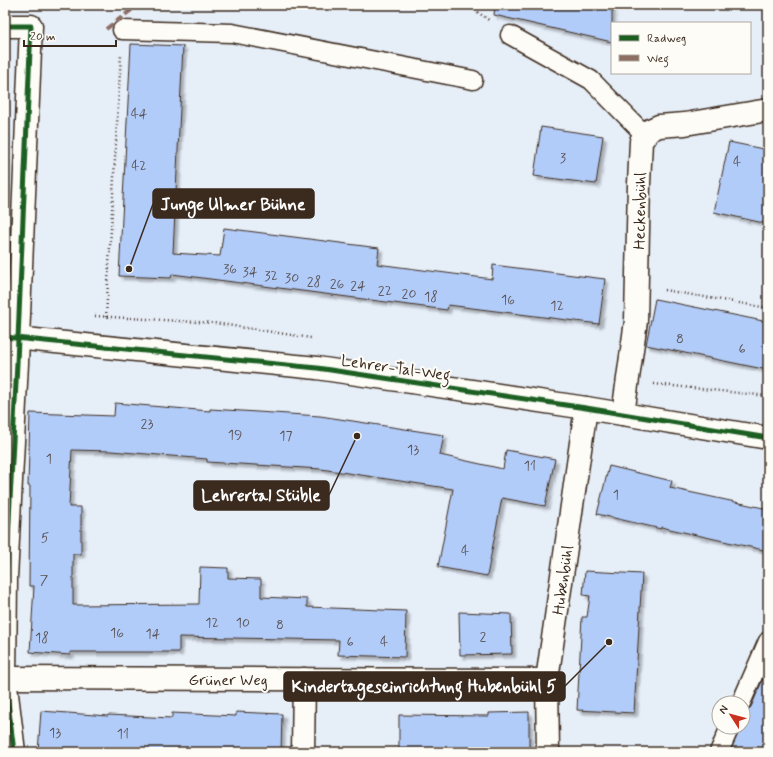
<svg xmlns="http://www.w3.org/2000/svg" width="773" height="757" viewBox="0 0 773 757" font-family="Mynerve,sans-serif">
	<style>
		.building { fill: #b2ccf9; stroke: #3b2a1e; filter: url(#shadow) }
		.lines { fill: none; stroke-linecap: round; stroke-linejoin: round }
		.lane-casing { stroke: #3b2a1e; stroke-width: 21 }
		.street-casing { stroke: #3b2a1e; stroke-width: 25 }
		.secondary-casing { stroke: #3b2a1e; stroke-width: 25 }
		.path { stroke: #3b2a1e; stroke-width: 2.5; stroke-dasharray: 1 3; stroke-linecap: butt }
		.lane { stroke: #fdfcf7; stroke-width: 18 }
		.street { stroke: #fdfcf7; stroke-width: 22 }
		.secondary { stroke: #fdfcf7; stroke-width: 22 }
		.quiet { stroke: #8d6e63; stroke-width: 4; stroke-dasharray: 8 4; stroke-linecap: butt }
		.cycleway-casing { stroke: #fdfcf7; stroke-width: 8 }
		.cycleway { stroke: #1b5e20; stroke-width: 5 }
		.labels { text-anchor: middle; stroke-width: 4; stroke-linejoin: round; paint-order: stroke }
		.number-label { font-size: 14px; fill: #595255 }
		.street-label { font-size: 16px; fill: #3b2a1e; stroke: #fdfcf7 }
		.leader { fill: none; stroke: #3b2a1e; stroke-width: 1.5 }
		.callout-dot { fill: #3b2a1e; stroke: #fdfcf7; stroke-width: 1.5 }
		.callout { fill: #3b2a1e; stroke: #3b2a1e; stroke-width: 1.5 }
		.callout-label { font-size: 17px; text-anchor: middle; font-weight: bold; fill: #fff }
	</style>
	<defs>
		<filter id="shadow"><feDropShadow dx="3.5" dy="3.5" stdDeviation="1" flood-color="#0004"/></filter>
	</defs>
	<rect width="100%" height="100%" fill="#e6eef8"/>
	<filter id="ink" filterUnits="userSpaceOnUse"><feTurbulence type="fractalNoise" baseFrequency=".025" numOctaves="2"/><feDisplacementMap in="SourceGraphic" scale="8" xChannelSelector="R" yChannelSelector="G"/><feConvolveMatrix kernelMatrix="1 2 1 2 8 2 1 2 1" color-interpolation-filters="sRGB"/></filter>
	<g filter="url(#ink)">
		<g class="building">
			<polygon points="495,5 612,5 612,42 494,15"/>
			<polygon points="131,44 183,46 173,253 220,256 224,228 379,248 377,264 492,279 493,265 605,279 599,324 448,305 447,310 172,274 171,278 119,276"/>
			<polygon points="541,127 603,136 596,184 534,176"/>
			<polygon points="729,142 768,150 768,224 714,212"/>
			<polygon points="655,299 768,322 768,370 646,345"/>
			<polygon points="115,403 210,411 210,409 320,416 444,435 440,455 503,469 506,450 555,459 545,506 502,498 487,576 438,567 453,489 321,469 207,462 207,459 111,451 72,450 69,507 81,507 81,554 73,554 73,605 199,604 200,567 228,568 228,578 261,579 261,597 307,599 307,607 406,611 405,657 338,655 339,640 179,637 179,652 70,652 70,655 30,652 34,586 29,586 30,486 28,486 30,413 114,416"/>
			<polygon points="609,466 672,481 670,488 768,509 768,551 661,527 661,529 597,514"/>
			<polygon points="585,571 642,574 634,713 577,710 582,617 587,617 590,596 583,595"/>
			<polygon points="459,612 511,614 512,654 460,655"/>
			<polygon points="768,667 768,752 730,752 740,727 743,727 743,717 745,712 751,707"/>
			<polygon points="41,711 108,716 108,715 172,718 172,713 236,716 236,712 282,714 281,752 135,752 89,750 89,752 38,752"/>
			<polygon points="529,712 529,752 399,752 399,715 489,716 489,713"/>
		</g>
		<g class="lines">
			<g class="lane-casing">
				<g id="lane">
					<polyline points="122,30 232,33 473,80"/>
					<polyline points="510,35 591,80 645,135"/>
					<polyline points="741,703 768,641"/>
					<polyline points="719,752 730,727"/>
				</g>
			</g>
			<g class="street-casing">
				<g id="street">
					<polyline points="5,26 31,26 17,363 6,578 5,678 14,752"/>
					<polyline points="623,414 636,321 639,184 641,141 650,130 659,126 685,124 768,110"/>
					<polyline points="5,678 547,680"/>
					<polyline points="303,752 304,679"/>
					<polyline points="548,752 547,680 586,408"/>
				</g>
			</g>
			<g class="secondary-casing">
				<polyline id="secondary" points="5,337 317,368 586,408 768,438"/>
			</g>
			<g class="path">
				<polyline points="468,5 490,21"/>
				<polyline points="664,290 768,308"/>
				<polyline points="95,316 214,323 311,338"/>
				<polyline points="106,317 121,54"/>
				<polyline points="654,384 768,396"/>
			</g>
			<use href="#lane" class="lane"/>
			<use href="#street" class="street"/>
			<use href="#secondary" class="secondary"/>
			<polyline class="quiet" points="106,29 138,5"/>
			<g class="cycleway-casing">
				<g id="cycleway">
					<polyline points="5,26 31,26 17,363 6,578 5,678 14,752"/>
					<polyline points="5,337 317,368 586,408 768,438"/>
				</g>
			</g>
			<use href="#cycleway" class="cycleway"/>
		</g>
	</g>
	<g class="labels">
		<g class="number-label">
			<text x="139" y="118">44</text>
			<text x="563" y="162">3</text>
			<text x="737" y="166">4</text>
			<text x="139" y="170">42</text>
			<text x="230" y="273">36</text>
			<text x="250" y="276">34</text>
			<text x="271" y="280">32</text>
			<text x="292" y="282">30</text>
			<text x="314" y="286">28</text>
			<text x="337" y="288">26</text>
			<text x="358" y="290">24</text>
			<text x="385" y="295">22</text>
			<text x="409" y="298">20</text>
			<text x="431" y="301">18</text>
			<text x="508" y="304">16</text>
			<text x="557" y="310">12</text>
			<text x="680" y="343">8</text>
			<text x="742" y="353">6</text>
			<text x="147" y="428">23</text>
			<text x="235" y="439">19</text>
			<text x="286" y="440">17</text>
			<text x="413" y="454">13</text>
			<text x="49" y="463">1</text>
			<text x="530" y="470">11</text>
			<text x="616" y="499">1</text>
			<text x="45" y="542">5</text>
			<text x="465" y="555">4</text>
			<text x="44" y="584">7</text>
			<text x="212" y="627">12</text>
			<text x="243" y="627">10</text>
			<text x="280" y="629">8</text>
			<text x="117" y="637">16</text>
			<text x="153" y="638">14</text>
			<text x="483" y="641">2</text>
			<text x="42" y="642">18</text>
			<text x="350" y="646">6</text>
			<text x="384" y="646">4</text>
			<text x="55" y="737">13</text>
			<text x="123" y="738">11</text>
		</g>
		<g class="street-label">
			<text transform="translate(639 211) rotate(-89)" y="6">Heckenbühl</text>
			<text transform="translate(396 367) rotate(8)" y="6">Lehrer-Tal-Weg</text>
			<text transform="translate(562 580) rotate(-82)" y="6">Hubenbühl</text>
			<text x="228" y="685">Grüner Weg</text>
		</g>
	</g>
	<path class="leader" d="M129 269L153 204M357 436L329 495M609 642L565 686"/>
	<g class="callout-dot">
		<circle cx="129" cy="269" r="4"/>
		<circle cx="357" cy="436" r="4"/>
		<circle cx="609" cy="642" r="4"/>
	</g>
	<g class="callout">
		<rect x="153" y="189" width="161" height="29" rx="4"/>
		<rect x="194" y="481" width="135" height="29" rx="4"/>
		<rect x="284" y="672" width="281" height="29" rx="4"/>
	</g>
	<g class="callout-label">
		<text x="233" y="210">Junge Ulmer Bühne</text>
		<text x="261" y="501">Lehrertal Stüble</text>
		<text x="424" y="692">Kindertageseinrichtung Hubenbühl 5</text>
	</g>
	<rect width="773" height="757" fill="none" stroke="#fdfcf7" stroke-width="20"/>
	<rect x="10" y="10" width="753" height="737" fill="none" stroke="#3b2a1e" stroke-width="1.5" filter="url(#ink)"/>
	<rect x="611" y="22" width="140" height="52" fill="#fdfcf7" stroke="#afa8a0"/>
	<rect x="619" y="35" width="20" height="6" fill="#1b5e20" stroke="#afa8a0"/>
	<text x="647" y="42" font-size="12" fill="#3b2a1e">Radweg</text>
	<rect x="619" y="55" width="20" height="6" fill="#8d6e63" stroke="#afa8a0"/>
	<text x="647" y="62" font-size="12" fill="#3b2a1e">Weg</text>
	<g transform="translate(731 715) rotate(306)"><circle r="19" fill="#fdfcf7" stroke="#afa8a0"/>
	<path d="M0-3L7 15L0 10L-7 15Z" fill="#c8321e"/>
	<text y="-6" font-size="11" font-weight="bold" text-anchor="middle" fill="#3b2a1e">N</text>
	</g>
	<path d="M24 40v6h92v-6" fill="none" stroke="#3b2a1e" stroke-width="2"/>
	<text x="30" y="40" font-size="12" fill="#3b2a1e" stroke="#fdfcf7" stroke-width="3" paint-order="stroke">20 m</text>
</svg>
